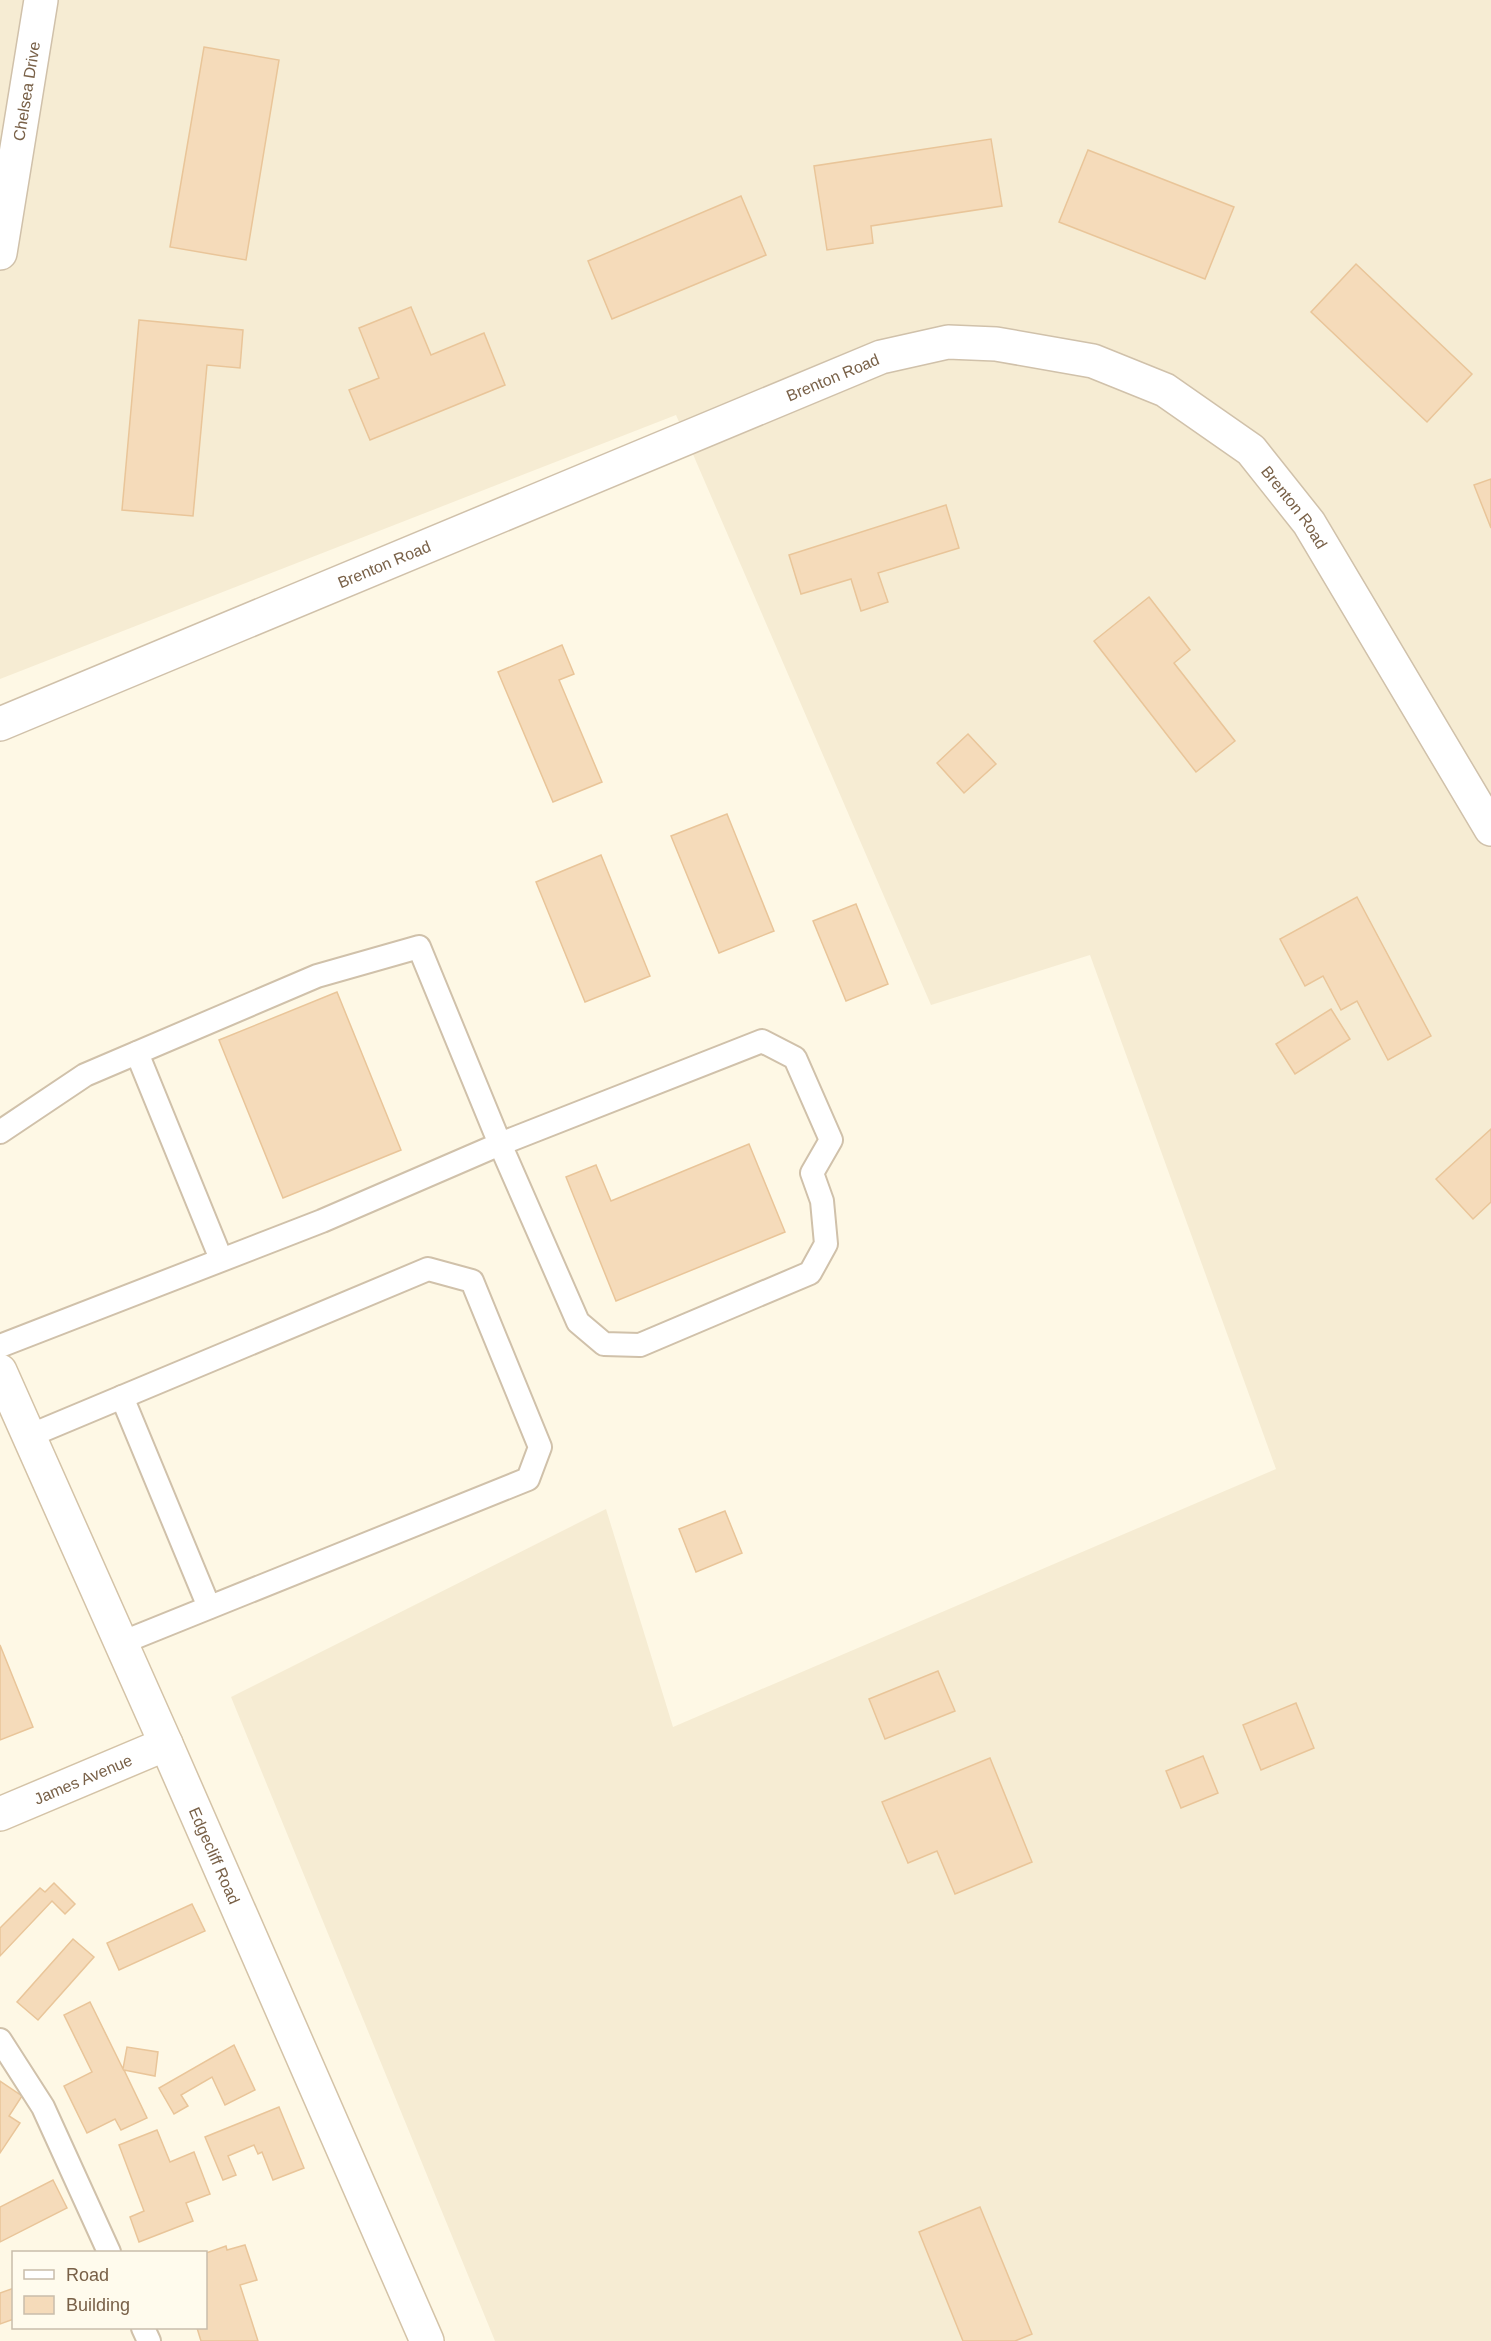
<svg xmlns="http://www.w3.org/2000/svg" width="1491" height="2341" viewBox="0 0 1491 2341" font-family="Arial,sans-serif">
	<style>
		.residential { fill: #f6ecd3 }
		.building { fill: #f5dbba; stroke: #e9c599; stroke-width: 1.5 }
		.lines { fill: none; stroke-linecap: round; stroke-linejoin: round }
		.lane-casing { stroke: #d0c1aa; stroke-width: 26 }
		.street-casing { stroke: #d0c1aa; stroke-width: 36 }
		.secondary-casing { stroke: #d4c3a7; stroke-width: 36 }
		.lane { stroke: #fff; stroke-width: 22 }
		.street { stroke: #fff; stroke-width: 33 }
		.secondary { stroke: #fff; stroke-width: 33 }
		.labels { text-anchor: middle; stroke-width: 5; stroke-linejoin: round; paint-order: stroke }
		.street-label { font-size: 16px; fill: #796148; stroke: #fffbed }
	</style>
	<rect width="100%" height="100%" fill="#fef8e5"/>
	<polygon class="residential" points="0,0 1491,0 1491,2341 495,2341 231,1697 606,1509 673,1727 1276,1469 1090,955 931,1005 676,415 0,679"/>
	<g class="building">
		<polygon points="204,47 279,60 246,260 170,247"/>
		<polygon points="991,139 1002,206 871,226 873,243 827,250 814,166"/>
		<polygon points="1088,150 1234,207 1205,279 1059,222"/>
		<polygon points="741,196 766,255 612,319 588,261"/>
		<polygon points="1356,264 1472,374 1427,422 1311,312"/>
		<polygon points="411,307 431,355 484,333 505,385 370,440 349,390 379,378 359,328"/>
		<polygon points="139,320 243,330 240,368 207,365 193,516 122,510"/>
		<polygon points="1491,479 1491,528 1474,485"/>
		<polygon points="946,505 959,548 878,573 888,602 861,611 851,579 801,594 789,555"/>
		<polygon points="1149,597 1190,650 1174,663 1235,741 1196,772 1094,641"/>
		<polygon points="562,645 574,674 559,680 602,782 553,802 498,672"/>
		<polygon points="968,734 996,764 964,793 937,763"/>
		<polygon points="727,814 774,931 719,953 671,836"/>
		<polygon points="601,855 650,976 585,1002 536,882"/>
		<polygon points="1357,897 1431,1036 1388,1060 1357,1001 1341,1010 1323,976 1305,986 1280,939"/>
		<polygon points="856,904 888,984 846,1001 813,921"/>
		<polygon points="337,992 401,1150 283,1198 219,1040"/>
		<polygon points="1331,1009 1350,1039 1295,1074 1276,1044"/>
		<polygon points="1491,1129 1491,1202 1473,1219 1436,1179"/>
		<polygon points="749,1144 785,1232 616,1301 566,1177 596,1165 611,1201"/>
		<polygon points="725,1511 742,1553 696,1572 679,1529"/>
		<polygon points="0,1645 33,1727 0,1740"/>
		<polygon points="938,1671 955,1711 885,1739 869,1699"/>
		<polygon points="1296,1703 1314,1748 1261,1770 1243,1725"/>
		<polygon points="1203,1756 1218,1793 1181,1808 1166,1771"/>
		<polygon points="990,1758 1032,1862 955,1894 937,1851 908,1863 882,1802"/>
		<polygon points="54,1883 75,1904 65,1914 52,1901 0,1956 0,1928 40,1888 45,1892"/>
		<polygon points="192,1904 205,1931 119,1970 107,1943"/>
		<polygon points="73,1939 94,1957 38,2020 17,2002"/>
		<polygon points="90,2002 123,2069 127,2047 158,2052 155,2076 124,2070 147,2118 121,2130 115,2119 87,2133 64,2086 92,2072 64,2015"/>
		<polygon points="234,2045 255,2090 225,2105 212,2077 181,2095 188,2106 174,2114 159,2088"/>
		<polygon points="0,2081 22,2096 9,2116 20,2123 0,2153"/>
		<polygon points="279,2107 304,2168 273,2180 262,2152 258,2154 254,2145 228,2156 236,2175 223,2180 205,2137"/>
		<polygon points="157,2130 170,2162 194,2152 210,2194 186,2203 193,2221 139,2242 130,2217 144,2211 119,2145"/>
		<polygon points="53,2180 67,2208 0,2242 0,2207"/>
		<polygon points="980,2207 1032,2334 1015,2341 963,2341 919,2232"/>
		<polygon points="245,2245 257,2280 240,2285 258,2341 201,2341 197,2328 206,2328 206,2253 226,2246 227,2250"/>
		<polygon points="14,2288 14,2319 0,2324 0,2293"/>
	</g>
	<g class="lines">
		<g class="lane-casing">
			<g id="lane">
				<polygon points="762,1041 795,1058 831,1140 812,1173 822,1201 826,1244 810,1273 640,1345 604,1344 578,1322 500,1144"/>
				<polyline points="137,1053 221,1259"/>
				<polyline points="0,1132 85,1075 317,976 419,947 500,1144 322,1221 0,1346"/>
				<polyline points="122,1397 209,1607"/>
				<polyline points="29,1436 428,1269 472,1281 540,1447 528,1479 121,1643"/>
				<polyline points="0,2040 43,2107 109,2252"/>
				<polyline points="143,2328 149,2341"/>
			</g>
		</g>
		<g class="street-casing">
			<g id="street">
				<path id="s1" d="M0,253L41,0"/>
				<path id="s2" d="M0,724L881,357L948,342L996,344L1093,361L1165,390L1251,450L1309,523L1491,829"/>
			</g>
		</g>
		<g class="secondary-casing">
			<g id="secondary">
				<path id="s3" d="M0,1371L166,1744L427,2341"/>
				<path id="s4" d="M0,1814L166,1744"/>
			</g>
		</g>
		<use href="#lane" class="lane"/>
		<use href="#street" class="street"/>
		<use href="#secondary" class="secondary"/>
	</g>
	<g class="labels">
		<g class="street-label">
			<text dy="6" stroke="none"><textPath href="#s1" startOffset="164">Chelsea Drive</textPath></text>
			<text dy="6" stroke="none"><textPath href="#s2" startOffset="902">Brenton Road</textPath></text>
			<text dy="6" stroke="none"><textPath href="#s2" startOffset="1424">Brenton Road</textPath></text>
			<text dy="6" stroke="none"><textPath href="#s2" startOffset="416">Brenton Road</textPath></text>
			<text dy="6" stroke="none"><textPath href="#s4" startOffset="90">James Avenue</textPath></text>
			<text dy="6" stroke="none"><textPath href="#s3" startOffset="530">Edgecliff Road</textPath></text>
		</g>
	</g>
	<rect x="12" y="2251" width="195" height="78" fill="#fffbed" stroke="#c9bdab" stroke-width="1.5"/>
	<rect x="24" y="2270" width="30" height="9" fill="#ffffff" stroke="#c9bdab" stroke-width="1.5"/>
	<text x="66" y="2281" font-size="18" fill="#796148">Road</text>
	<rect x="24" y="2296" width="30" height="18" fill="#f5dbba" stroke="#c9bdab" stroke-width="1.5"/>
	<text x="66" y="2311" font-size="18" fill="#796148">Building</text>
</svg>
